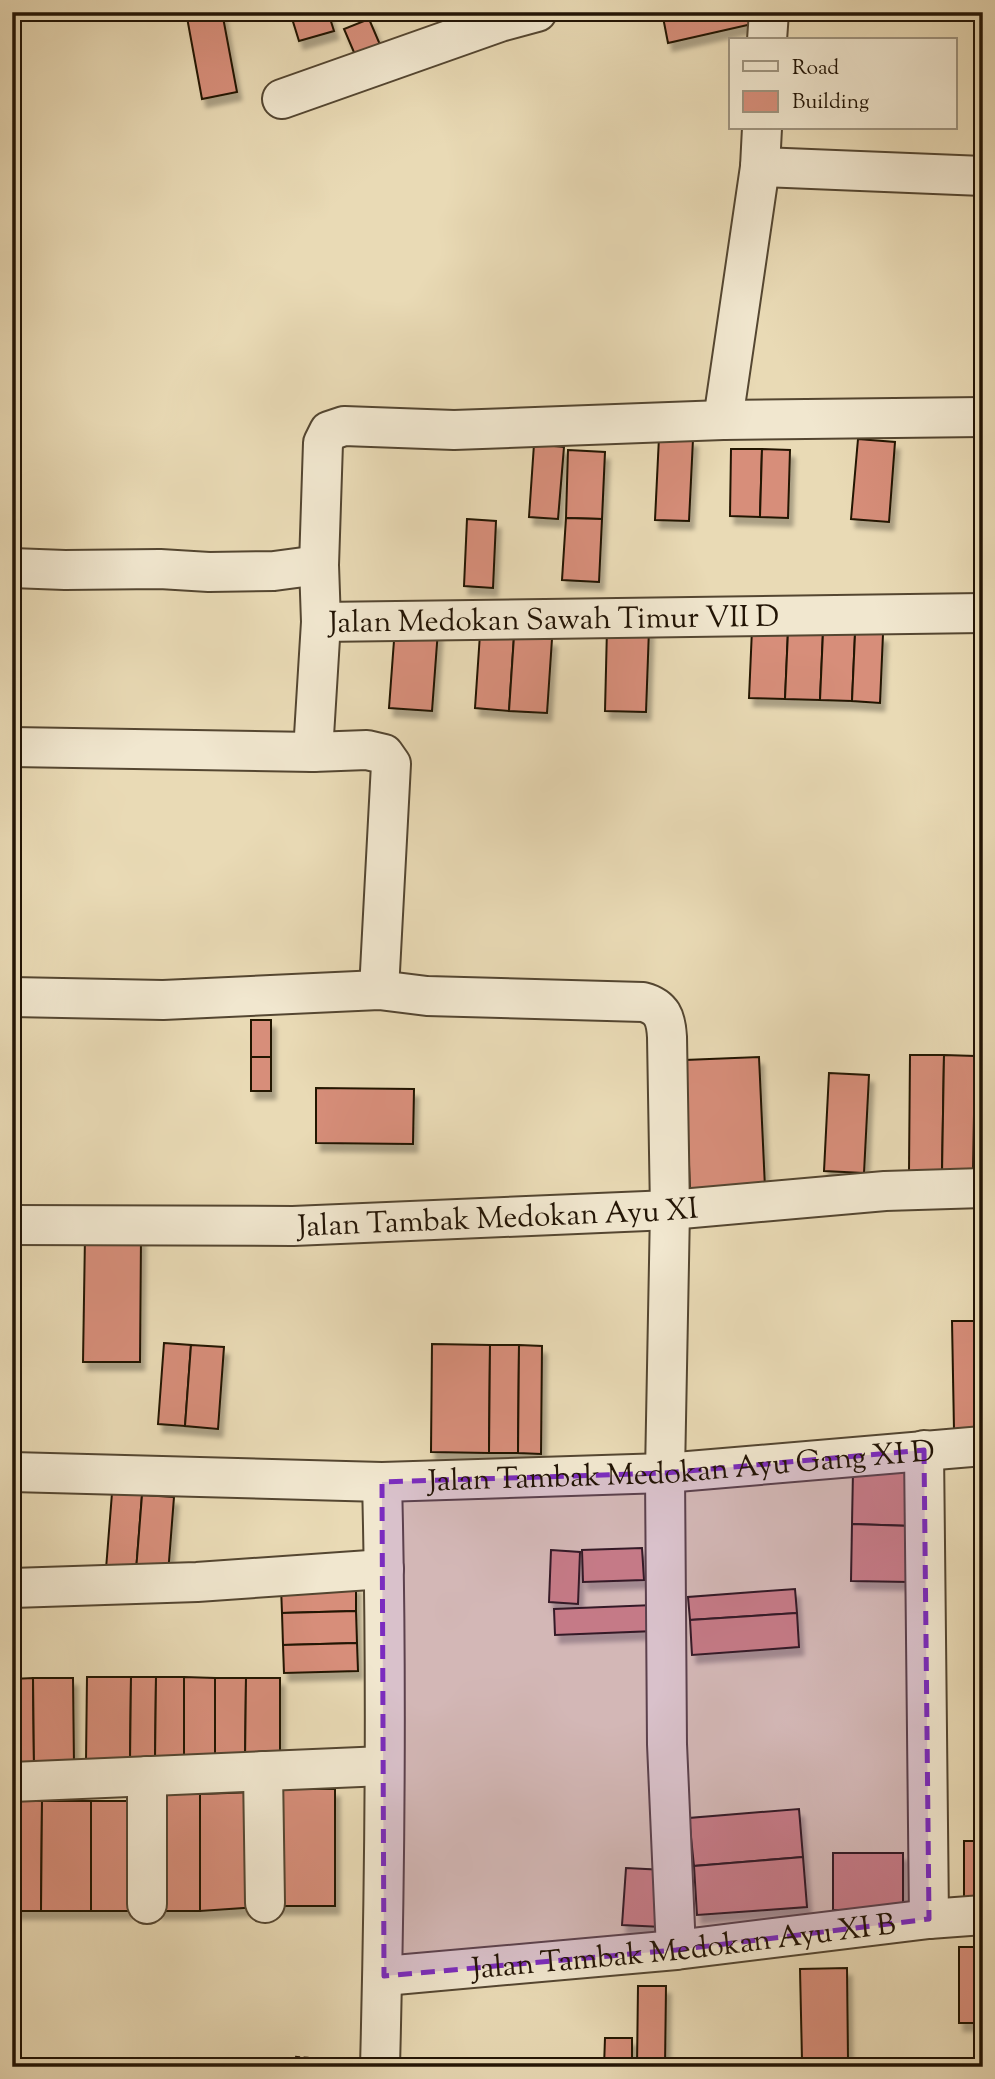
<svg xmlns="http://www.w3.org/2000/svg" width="995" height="2079" viewBox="0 0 995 2079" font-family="'Sorts Mill Goudy',serif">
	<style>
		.building { fill: #d78e7a; stroke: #221405; stroke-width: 2; filter: url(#shadow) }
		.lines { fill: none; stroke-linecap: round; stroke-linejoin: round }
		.minor-casing { stroke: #544631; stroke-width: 42 }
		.path { stroke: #221405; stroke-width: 4.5; stroke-dasharray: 5 3.5; stroke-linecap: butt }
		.minor { stroke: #f1e7cf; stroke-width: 38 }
		.marked { fill: #7b2cbf; fill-opacity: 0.2; stroke: #7b2cbf; stroke-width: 5; stroke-dasharray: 14 9; stroke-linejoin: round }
		.labels { text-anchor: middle; stroke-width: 7; stroke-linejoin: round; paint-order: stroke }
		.street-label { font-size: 30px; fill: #221405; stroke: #f1e7cf }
	</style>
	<defs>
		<filter id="shadow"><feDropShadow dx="4.5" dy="8" stdDeviation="2" flood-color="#0004"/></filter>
	</defs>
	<rect width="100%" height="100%" fill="#e9dab5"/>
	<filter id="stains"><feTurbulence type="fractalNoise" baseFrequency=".00286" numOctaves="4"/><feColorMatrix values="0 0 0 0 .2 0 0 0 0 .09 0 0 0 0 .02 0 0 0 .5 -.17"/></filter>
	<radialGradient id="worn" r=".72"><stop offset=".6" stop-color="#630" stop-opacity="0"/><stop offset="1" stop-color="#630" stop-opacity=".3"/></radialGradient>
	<g class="building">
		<polygon points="186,12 222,12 237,92 202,99"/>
		<polygon points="290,12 328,12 334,31 299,41"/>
		<polygon points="662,12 749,12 752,24 668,43"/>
		<polygon points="369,19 384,54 359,64 344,29"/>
		<polygon points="659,437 693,439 689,521 655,520"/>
		<polygon points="858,439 895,442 889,522 851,519"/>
		<polygon points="534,444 564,447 558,519 529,517"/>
		<polygon points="731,449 762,449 760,517 730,516"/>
		<polygon points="762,449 790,450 788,518 760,517"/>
		<polygon points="568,450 605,452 602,519 566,518"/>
		<polygon points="566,518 602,519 599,582 562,580"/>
		<polygon points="467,519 496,521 493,588 464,586"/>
		<polygon points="395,627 438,630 432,711 389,708"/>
		<polygon points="607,628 649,629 646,712 605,711"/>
		<polygon points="752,629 788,631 785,699 749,698"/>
		<polygon points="788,631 823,632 820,700 785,699"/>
		<polygon points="823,632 855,634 852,701 820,700"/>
		<polygon points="480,634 514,636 509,711 475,708"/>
		<polygon points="855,634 883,634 880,703 852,701"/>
		<polygon points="514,636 552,639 547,713 509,711"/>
		<rect x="251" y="1020" width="20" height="37"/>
		<polygon points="910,1055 944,1055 942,1173 909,1172"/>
		<polygon points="944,1055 975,1056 973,1173 942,1173"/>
		<rect x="251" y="1057" width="20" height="34"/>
		<polygon points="759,1057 765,1188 690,1191 685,1060"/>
		<polygon points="829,1073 869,1075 864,1173 824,1171"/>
		<polygon points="316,1088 414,1089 413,1144 316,1143"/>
		<polygon points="85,1236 141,1237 140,1362 83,1362"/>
		<polygon points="952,1321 983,1321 983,1430 954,1430"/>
		<polygon points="164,1343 191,1345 185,1426 158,1424"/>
		<polygon points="432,1344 490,1345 489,1453 431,1452"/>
		<polygon points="191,1345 224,1347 218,1429 185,1426"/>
		<polygon points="490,1345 519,1345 518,1453 489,1453"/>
		<polygon points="519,1345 542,1346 541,1454 518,1453"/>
		<polygon points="853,1471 911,1471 911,1526 852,1524"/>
		<polygon points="112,1493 142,1495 136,1571 106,1569"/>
		<polygon points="142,1495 174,1497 168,1574 136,1571"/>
		<polygon points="852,1524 911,1526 910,1582 851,1581"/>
		<polygon points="642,1548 644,1580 583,1582 582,1550"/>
		<polygon points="551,1550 580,1552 578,1604 549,1602"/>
		<polygon points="356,1585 356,1611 282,1613 281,1587"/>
		<polygon points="795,1589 797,1613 690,1620 688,1597"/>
		<polygon points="654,1605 655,1631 555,1635 554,1609"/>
		<polygon points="356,1611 357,1643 283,1645 282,1613"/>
		<polygon points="797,1613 799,1647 692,1655 690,1620"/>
		<polygon points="357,1643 358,1671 284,1673 283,1645"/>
		<polygon points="87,1677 131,1677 130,1762 86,1761"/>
		<polygon points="131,1677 156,1677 155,1761 130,1762"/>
		<polygon points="156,1677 184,1677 184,1762 155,1761"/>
		<polygon points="184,1677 215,1678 215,1762 184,1762"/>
		<polygon points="33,1678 34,1766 12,1766 12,1679"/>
		<polygon points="33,1678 73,1678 74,1766 34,1766"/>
		<polygon points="215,1678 246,1678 245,1762 215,1762"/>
		<polygon points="246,1678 280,1678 280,1762 245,1762"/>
		<polygon points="268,1789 335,1789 335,1906 270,1906"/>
		<polygon points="255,1792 258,1907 200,1911 200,1794"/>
		<rect x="157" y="1794" width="43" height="117"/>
		<polygon points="12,1801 42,1801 41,1911 12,1911"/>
		<polygon points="42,1801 91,1801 91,1911 41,1911"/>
		<polygon points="91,1801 129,1801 128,1911 91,1911"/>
		<polygon points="799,1809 803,1857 694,1866 689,1818"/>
		<polygon points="964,1841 983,1841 983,1901 964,1902"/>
		<rect x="833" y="1853" width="70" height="57"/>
		<polygon points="803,1857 807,1907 697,1915 694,1866"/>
		<polygon points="626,1868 665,1870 662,1927 622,1925"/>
		<rect x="959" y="1947" width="24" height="76"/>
		<polygon points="847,1968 848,2059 802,2060 800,1969"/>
		<polygon points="638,1986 666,1986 665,2067 637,2067"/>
		<polygon points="605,2038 632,2038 632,2067 604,2067"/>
	</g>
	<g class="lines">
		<g class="minor-casing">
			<g id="minor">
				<polyline points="767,40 769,12"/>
				<polyline points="282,99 500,22 537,12"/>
				<polyline points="760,167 983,176"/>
				<polyline points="723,420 760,167 762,128"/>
				<polyline points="12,568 65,570 160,569 209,572 274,571 319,565"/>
				<path id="s1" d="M321,622L983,613"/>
				<polyline points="12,747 313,752 367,750 384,754 391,764 379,990"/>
				<polyline points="313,752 321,622 319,565 323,443 329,431 344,426 454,430 723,420 983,417"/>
				<path d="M12,997L163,1000L379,990L427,996L643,1002C662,1007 666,1018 667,1037L670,1210L665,1473L667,1744L676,1950"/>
				<path id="s2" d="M12,1225L293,1226L670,1210L885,1191L983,1188"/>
				<polyline points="924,1450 929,1919"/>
				<path id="s3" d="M12,1472L382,1482L665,1473L983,1446"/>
				<polyline points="12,1588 197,1582 384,1569"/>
				<polyline points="263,1771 265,1903"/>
				<polyline points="147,1776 147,1904"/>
				<polyline points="12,1782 384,1766"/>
				<path id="s4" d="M384,1976L676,1950L929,1919L983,1915"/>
				<path d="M380,2067C385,1872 387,1677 382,1482"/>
			</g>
		</g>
		<polyline class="path" points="295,2058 345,2062"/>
		<use href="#minor" class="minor"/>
	</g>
	<path class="marked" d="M924,1450L929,1919L676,1950L384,1976L382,1482L665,1473Z"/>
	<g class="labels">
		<g class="street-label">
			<text dy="10" stroke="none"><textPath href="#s1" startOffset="233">Jalan Medokan Sawah Timur VII D</textPath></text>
			<text dy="10" stroke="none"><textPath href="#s2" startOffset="486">Jalan Tambak Medokan Ayu XI</textPath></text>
			<text dy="10" stroke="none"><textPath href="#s3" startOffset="670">Jalan Tambak Medokan Ayu Gang XI D</textPath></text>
			<text dy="10" stroke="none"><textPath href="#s4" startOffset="301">Jalan Tambak Medokan Ayu XI B</textPath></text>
		</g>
	</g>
	<rect width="995" height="2079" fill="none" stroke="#e9dab5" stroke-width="42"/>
	<rect x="14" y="14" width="967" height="2051" fill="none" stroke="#221405" stroke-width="3.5"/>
	<rect x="21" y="21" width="953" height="2037" fill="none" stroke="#221405" stroke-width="2"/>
	<rect x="729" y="38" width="228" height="91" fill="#f1e7cf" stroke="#9e937e" stroke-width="2"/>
	<rect x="743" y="61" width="35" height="10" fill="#f1e7cf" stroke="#9e937e" stroke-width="2"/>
	<text x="792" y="74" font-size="21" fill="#221405">Road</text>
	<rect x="743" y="91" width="35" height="21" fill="#d78e7a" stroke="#9e937e" stroke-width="2"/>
	<text x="792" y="108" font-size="21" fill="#221405">Building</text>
	<rect width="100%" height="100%" filter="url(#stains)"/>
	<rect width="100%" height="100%" fill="url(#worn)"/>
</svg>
